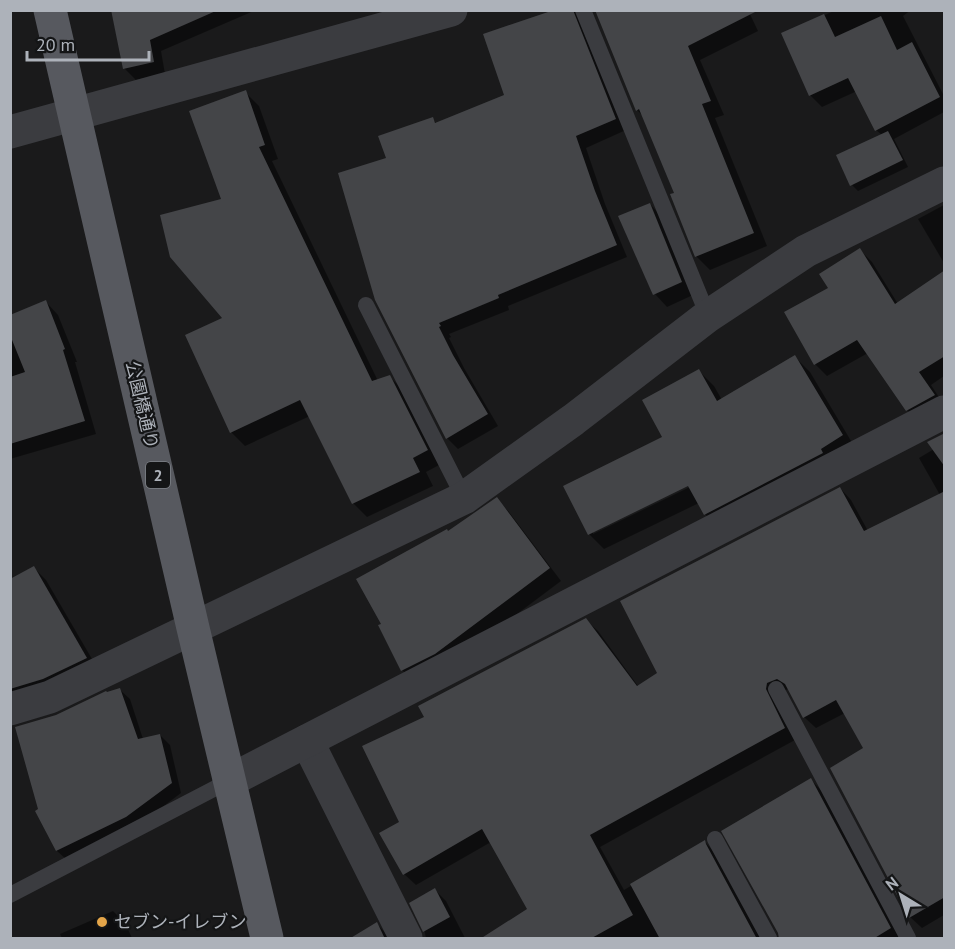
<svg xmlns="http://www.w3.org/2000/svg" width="955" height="949" viewBox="0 0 955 949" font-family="'PT Sans','Noto Sans JP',sans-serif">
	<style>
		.shadow { fill: #0007; fill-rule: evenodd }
		.building { fill: #444548 }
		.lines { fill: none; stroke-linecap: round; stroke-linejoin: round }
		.service { stroke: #3b3c40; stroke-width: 16 }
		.minor { stroke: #3b3c40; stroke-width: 33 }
		.tertiary { stroke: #3b3c40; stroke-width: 33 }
		.primary { stroke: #57595f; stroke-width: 33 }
		.poi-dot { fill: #e4a549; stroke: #141516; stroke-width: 2 }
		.labels { text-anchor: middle; stroke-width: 4.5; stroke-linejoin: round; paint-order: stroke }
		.shield { fill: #141516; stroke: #7f8389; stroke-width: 1.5 }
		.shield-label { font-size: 16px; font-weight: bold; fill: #adb2ba }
		.street-label { font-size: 18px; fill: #adb2ba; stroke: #141516 }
		.poi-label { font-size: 18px; fill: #adb2ba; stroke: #141516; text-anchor: start }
	</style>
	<rect width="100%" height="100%" fill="#1a1a1b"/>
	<g class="shadow">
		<polygon points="111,10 256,10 161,51 165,74 136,80 124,68"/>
		<polygon points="558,10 580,10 626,130 586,148 605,204 627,257 508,306 509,310 449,334 451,337 449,338 464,368 498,426 458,449 447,438 388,159 432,119 437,124 506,95"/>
		<polygon points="596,10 748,10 758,31 700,60 724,115 715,118 767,246 710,270 696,256 675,194 645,118 637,110"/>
		<polygon points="836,10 911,10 903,16 944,96 944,112 894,139 908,167 858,191 852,185 882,135 876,130 857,91 822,107 810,95 783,34"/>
		<polygon points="245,92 259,106 278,159 272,161 378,381 389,376 403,390 441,464 426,472 433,486 367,517 353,503 310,416 245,446 231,432 225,318 223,200"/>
		<polygon points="650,204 662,217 693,295 667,307 655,294 620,217"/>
		<polygon points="944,205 944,263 918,219"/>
		<polygon points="860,250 872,262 898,304 944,272 944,376 931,385 944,405 919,422 907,410 868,353 827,376 815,364 830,289"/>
		<polygon points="46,302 58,315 77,362 75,362 96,434 10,459 10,316"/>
		<path d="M795,357L810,372L857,451L720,529L705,514L699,503L604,549L589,534L664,437L699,371L714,386L722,400ZM694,482L696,484L593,534V531Z"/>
		<polygon points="944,434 944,915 922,928 910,917 865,749 845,713 816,728 804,717 788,689 778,694 795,740 600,847 624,890 705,842 716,854 761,938 483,938 529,910 491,842 416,885 404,874 401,822 426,718 586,620 598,631 638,686 659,674 840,488 851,500 868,531 940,495 919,458 934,449"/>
		<polygon points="497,499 509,512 561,581 448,666 415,683 402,670 448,533"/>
		<polygon points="34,568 46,580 99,671 10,694 10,581"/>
		<polygon points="120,690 130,699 143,739 160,735 170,745 181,793 136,827 67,860 57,851 40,810 56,716"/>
		<polygon points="811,780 822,791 900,938 780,938"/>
		<polygon points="435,890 446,901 465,938 426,938 424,929"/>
		<polygon points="113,911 125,923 132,938 62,938 60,934"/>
		<polygon points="377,924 390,938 352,938"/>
	</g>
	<g class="building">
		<polygon points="111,10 218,10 150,40 154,62 123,69"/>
		<polygon points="554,10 573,10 616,119 576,136 595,191 617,245 498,295 499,298 439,323 441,326 439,327 453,355 488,414 446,439 375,300 338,173 386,158 378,136 433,117 435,123 504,95 483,34"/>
		<polygon points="595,10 759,10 688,46 711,101 702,104 754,233 695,257 670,194 674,193 639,109 636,111"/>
		<polygon points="824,14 835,37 881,16 897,50 912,42 940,97 875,131 848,78 809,96 781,33"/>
		<polygon points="246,90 265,145 259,147 372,381 390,375 428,450 413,458 420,472 352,504 300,400 230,433 185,335 222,318 170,257 160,215 221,199 189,111"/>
		<polygon points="888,131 903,160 850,186 836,155"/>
		<polygon points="650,203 682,282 653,295 618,216"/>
		<polygon points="860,248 895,304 945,270 945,356 919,372 935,395 906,411 857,340 814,365 784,312 828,288 819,274"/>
		<polygon points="46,300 65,349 63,350 85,421 10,444 10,377 25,372 10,335 10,315"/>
		<polygon points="795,355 843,435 821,449 823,453 704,515 688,486 588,535 563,486 662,437 642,400 699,369 717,401"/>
		<polygon points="945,433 945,467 927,442"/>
		<polygon points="840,487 864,531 945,491 945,897 909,918 830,768 863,748 836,700 803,718 785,684 777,679 767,683 766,689 785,728 590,835 633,915 590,939 480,939 527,909 482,829 403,875 379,833 399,822 362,746 424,717 418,706 586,618 637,686 657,673 620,601"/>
		<polygon points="497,497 550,568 435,654 401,671 378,625 381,624 356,579 447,529 448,531"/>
		<polygon points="34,566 87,658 43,679 10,689 10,579"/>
		<polygon points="120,688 138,739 160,734 172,783 126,817 56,851 35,811 38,809 15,727 56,715 106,691 107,692"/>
		<polygon points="811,778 891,928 873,939 779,939 778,933 721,831"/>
		<polygon points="705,840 706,844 757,939 660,939 630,884"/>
		<polygon points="435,888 450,917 423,932 409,903"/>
		<polygon points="377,922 385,939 349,939"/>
	</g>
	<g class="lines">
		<g class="service">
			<polyline points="583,10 708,316"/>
			<polyline points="366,305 464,498"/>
			<polyline points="776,689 908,938"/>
			<polyline points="715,839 769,938"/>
			<polyline points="10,895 229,781"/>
		</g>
		<g class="minor">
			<polyline points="10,709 50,697 464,498 573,420 708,316 806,251 944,183"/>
			<polyline points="307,741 406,938"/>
			<polyline points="229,781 944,412"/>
		</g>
		<polyline class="tertiary" points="10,132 451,10"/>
		<polyline class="primary" points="50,10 193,628 267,938"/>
	</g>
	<circle class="poi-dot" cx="102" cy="922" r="6"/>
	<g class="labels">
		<rect class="shield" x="146" y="462" width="24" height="26" rx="4.5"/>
		<g class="shield-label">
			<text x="158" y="481">2</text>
		</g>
		<g class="street-label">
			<text transform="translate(142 405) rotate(77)" y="6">公園橋通り</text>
		</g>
		<g class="poi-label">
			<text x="114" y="928">セブン-イレブン</text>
		</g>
	</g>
	<rect width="955" height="949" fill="none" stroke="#adb2ba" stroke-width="24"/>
	<g transform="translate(901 895) rotate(322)" stroke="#141516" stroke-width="4.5" paint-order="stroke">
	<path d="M0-4.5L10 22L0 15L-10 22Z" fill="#adb2ba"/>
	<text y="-9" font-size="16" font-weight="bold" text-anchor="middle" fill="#adb2ba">N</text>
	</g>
	<path d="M27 51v9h122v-9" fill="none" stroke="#adb2ba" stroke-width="3"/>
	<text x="36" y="51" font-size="18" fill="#adb2ba" stroke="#141516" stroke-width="4.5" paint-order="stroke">20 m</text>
</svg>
